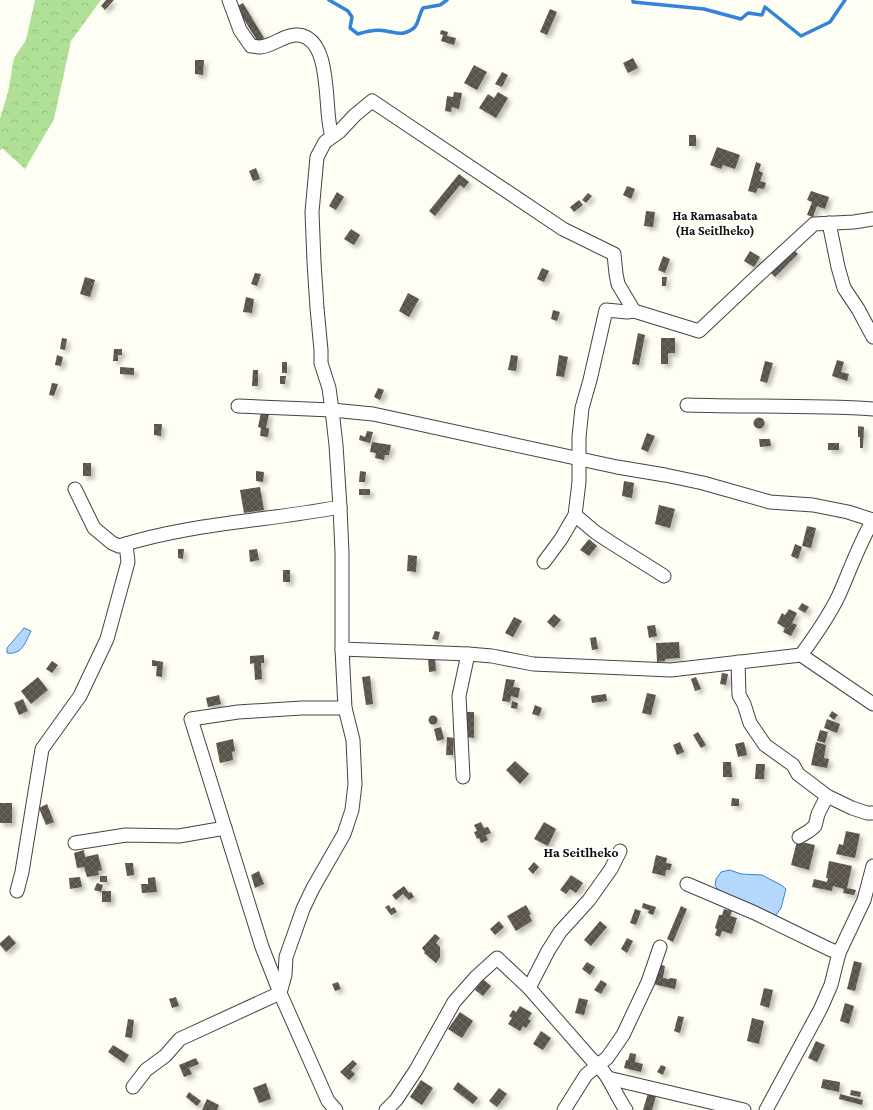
<svg xmlns="http://www.w3.org/2000/svg" width="873" height="1110" viewBox="0 0 873 1110" font-family="'Crimson Pro',serif">
	<style>
		.forest { fill: url(#forest-crowns) }
		.water { fill: #b3d8fc; stroke: #3383da }
		.lines { fill: none; stroke-linecap: round; stroke-linejoin: round }
		.stream { stroke: #3383da; stroke-width: 3.5 }
		.building { fill: url(#building-cross-hatch); filter: url(#shadow) }
		.minor-casing { stroke: #434343; stroke-width: 15 }
		.minor { stroke: #fff; stroke-width: 13 }
		.labels { text-anchor: middle; stroke-width: 4; stroke-linejoin: round; paint-order: stroke }
		.neighbourhood-label { font-size: 13px; font-weight: bold; fill: #101010; stroke: #fff }
		.quarter-label { font-size: 14px; font-weight: bold; fill: #101010; stroke: #fff }
	</style>
	<defs>
		<pattern id="forest-crowns" width="20" height="18" patternUnits="userSpaceOnUse"><rect width="20" height="18" fill="#afe096"/><path d="M2 6a3 3 0 1 1 6 0M12 15a3 3 0 1 1 6 0" fill="none" stroke="#96bf80"/></pattern>
		<pattern id="building-cross-hatch" width="8" height="8" patternUnits="userSpaceOnUse"><rect width="8" height="8" fill="#5a534b"/><path d="M0 0l8 8M0 8l8-8" fill="none" stroke="#6d6761"/></pattern>
		<filter id="shadow"><feDropShadow dx="3.5" dy="3.5" stdDeviation="2" flood-color="#0004"/></filter>
	</defs>
	<rect width="100%" height="100%" fill="#fffef4"/>
	<polygon class="forest" points="35,0 101,0 71,41 54,119 25,169 2,148 0,151 0,119 8,92 14,58 26,40"/>
	<g class="water">
		<path d="M24,628L31,631C25,642 23,655 7,653V648Z"/>
		<polygon points="730,870 741,874 762,875 781,885 786,889 781,908 776,915 770,915 722,893 715,886 716,879 721,872"/>
	</g>
	<g class="lines">
		<g class="stream">
			<path d="M329,0L348,11L352,17L350,28L358,34C367,31 377,29 386,31C398,33 403,36 414,28C419,23 419,14 423,8L440,5L447,0"/>
			<polyline points="633,0 633,2 704,9 741,19 748,13 762,15 765,7 801,36 830,22 845,0"/>
		</g>
	</g>
	<g class="building">
		<polygon points="106,0 114,0 105,10 101,6"/>
		<polygon points="243,3 264,38 258,42 236,7"/>
		<polygon points="550,9 557,12 547,35 540,32"/>
		<polygon points="441,30 448,32 447,36 456,38 454,45 441,41 443,35 440,34"/>
		<polygon points="633,58 638,68 628,73 623,63"/>
		<polygon points="195,60 204,60 203,75 195,74"/>
		<polygon points="474,65 487,72 477,90 464,83"/>
		<polygon points="502,72 508,75 502,87 495,84"/>
		<polygon points="454,92 462,93 459,109 452,107 451,112 445,111 447,96 453,97"/>
		<polygon points="498,92 508,98 496,118 479,108 488,94 494,98"/>
		<rect x="689" y="135" width="7" height="11"/>
		<polygon points="717,147 740,155 735,169 723,165 721,169 710,165"/>
		<polygon points="756,162 761,164 759,171 763,173 760,181 766,183 764,189 758,188 756,193 748,191"/>
		<polygon points="256,168 260,179 253,181 249,171"/>
		<polygon points="459,174 469,182 464,188 460,185 435,216 429,211"/>
		<polygon points="627,186 635,189 631,199 623,195"/>
		<polygon points="811,191 829,197 825,209 817,206 813,217 807,215 812,202 807,200"/>
		<polygon points="337,192 344,197 336,210 329,206"/>
		<polygon points="588,193 592,196 586,203 582,200"/>
		<polygon points="579,200 583,205 574,212 570,207"/>
		<polygon points="646,211 655,212 653,227 644,226"/>
		<polygon points="351,229 360,235 354,245 344,239"/>
		<polygon points="792,248 798,254 775,277 769,271"/>
		<polygon points="750,251 760,257 754,267 744,261"/>
		<polygon points="663,256 670,259 665,273 658,270"/>
		<polygon points="542,268 549,271 544,282 537,279"/>
		<polygon points="255,273 261,274 257,286 251,284"/>
		<polygon points="85,277 95,280 90,297 80,294"/>
		<polygon points="662,277 667,277 666,286 662,286"/>
		<polygon points="408,293 419,299 409,317 399,311"/>
		<polygon points="246,297 254,299 252,313 243,312"/>
		<polygon points="553,310 560,312 557,321 551,319"/>
		<polygon points="638,333 645,335 639,365 632,364"/>
		<polygon points="62,338 67,339 65,350 60,349"/>
		<polygon points="661,338 675,338 675,353 668,353 668,364 661,364"/>
		<polygon points="114,349 122,349 122,355 118,355 118,361 113,361"/>
		<polygon points="57,355 63,357 61,366 55,365"/>
		<polygon points="511,355 518,356 516,371 508,370"/>
		<polygon points="559,355 568,357 564,377 556,376"/>
		<polygon points="837,360 844,362 841,372 849,374 847,381 832,376"/>
		<polygon points="765,361 773,363 767,383 760,381"/>
		<rect x="282" y="362" width="5" height="11"/>
		<polygon points="120,367 134,368 134,375 120,374"/>
		<polygon points="253,370 258,370 258,386 252,386"/>
		<polygon points="280,376 286,376 285,384 280,384"/>
		<polygon points="52,383 58,384 54,396 49,395"/>
		<polygon points="378,388 384,390 380,400 374,397"/>
		<polygon points="261,412 269,414 266,428 269,428 268,437 260,436 261,428 258,427"/>
		<circle cx="759" cy="423" r="5.5"/>
		<polygon points="154,424 162,424 161,436 154,435"/>
		<polygon points="858,426 864,427 863,448 860,448 860,437 858,437"/>
		<polygon points="367,431 373,432 370,443 359,440 360,435 365,437"/>
		<polygon points="647,433 655,436 648,452 641,449"/>
		<polygon points="759,439 770,439 771,446 760,447"/>
		<polygon points="372,442 391,445 389,455 385,455 384,460 375,458 376,453 370,452"/>
		<rect x="828" y="443" width="11" height="7"/>
		<rect x="83" y="463" width="8" height="13"/>
		<polygon points="256,471 264,472 263,482 256,481"/>
		<polygon points="360,471 366,472 365,482 359,482"/>
		<polygon points="624,481 634,483 632,498 622,496"/>
		<polygon points="260,487 264,510 244,513 240,490"/>
		<rect x="359" y="489" width="11" height="6"/>
		<polygon points="659,505 675,509 670,528 655,524"/>
		<polygon points="807,526 816,528 811,548 802,546"/>
		<polygon points="589,539 597,546 589,556 580,550"/>
		<polygon points="795,544 802,547 798,559 791,556"/>
		<polygon points="178,549 184,549 183,559 178,558"/>
		<polygon points="257,549 259,560 250,562 249,550"/>
		<polygon points="408,555 417,556 416,572 407,571"/>
		<rect x="283" y="570" width="7" height="12"/>
		<polygon points="802,603 809,607 805,613 798,609"/>
		<polygon points="789,609 797,613 792,623 797,625 791,636 783,632 785,628 777,623 782,613 785,615"/>
		<polygon points="554,614 561,620 554,628 547,622"/>
		<polygon points="514,617 522,621 513,637 505,633"/>
		<polygon points="655,625 657,636 649,638 647,626"/>
		<polygon points="435,631 440,632 438,640 432,639"/>
		<polygon points="596,637 598,649 592,650 590,638"/>
		<polygon points="679,642 680,658 665,659 665,661 657,662 656,643"/>
		<polygon points="264,655 264,663 261,663 262,679 255,680 254,663 250,664 250,656"/>
		<polygon points="428,658 435,658 436,671 429,672"/>
		<polygon points="152,660 163,662 162,677 156,676 157,666 152,666"/>
		<polygon points="52,661 58,665 52,673 46,669"/>
		<polygon points="722,673 728,674 726,685 720,684"/>
		<polygon points="370,676 373,704 366,705 362,677"/>
		<polygon points="38,677 48,690 31,704 21,691"/>
		<polygon points="696,677 701,689 695,691 691,679"/>
		<polygon points="506,679 515,680 513,687 520,688 518,698 511,696 510,702 502,701"/>
		<polygon points="647,693 656,695 651,715 642,713"/>
		<polygon points="606,694 607,701 592,703 591,696"/>
		<polygon points="219,695 221,704 208,707 206,698"/>
		<polygon points="23,699 28,711 19,715 14,703"/>
		<polygon points="512,701 518,703 517,709 511,708"/>
		<polygon points="535,705 542,708 539,716 532,714"/>
		<polygon points="832,711 838,715 834,720 829,716"/>
		<polygon points="466,712 474,712 474,738 466,737"/>
		<circle cx="433" cy="720" r="4.5"/>
		<polygon points="827,719 840,724 837,733 824,728"/>
		<polygon points="441,727 444,739 437,741 434,729"/>
		<polygon points="820,730 828,732 825,743 817,741"/>
		<polygon points="698,732 706,745 701,748 693,735"/>
		<polygon points="447,737 454,738 453,755 446,755"/>
		<polygon points="233,739 235,751 232,752 233,760 220,763 216,743"/>
		<polygon points="680,742 684,752 677,755 673,745"/>
		<polygon points="744,742 747,755 738,757 735,744"/>
		<polygon points="816,742 826,745 824,758 829,759 827,768 811,765"/>
		<polygon points="515,761 529,774 520,784 506,770"/>
		<polygon points="723,762 731,762 732,777 723,777"/>
		<polygon points="756,764 765,764 764,779 755,779"/>
		<polygon points="732,798 739,799 739,806 731,806"/>
		<rect x="0" y="803" width="12" height="20"/>
		<polygon points="47,804 54,822 46,825 39,808"/>
		<polygon points="481,822 484,828 488,827 491,833 486,835 488,840 481,843 479,838 477,839 474,832 477,831 474,825"/>
		<polygon points="544,822 556,829 548,846 534,839"/>
		<polygon points="846,831 860,834 855,858 836,854 839,844 843,845"/>
		<polygon points="797,841 815,845 809,870 791,865"/>
		<polygon points="84,850 85,857 98,854 102,870 98,871 99,875 87,877 84,867 77,868 74,853"/>
		<polygon points="656,855 667,858 666,863 672,864 670,870 666,870 665,876 652,873"/>
		<polygon points="829,861 852,866 847,888 856,890 854,895 843,893 844,889 833,886 832,891 812,887 814,879 827,882 828,878 826,878"/>
		<polygon points="534,862 539,867 533,874 528,869"/>
		<polygon points="125,863 133,863 134,875 127,876"/>
		<polygon points="259,871 264,884 255,888 251,875"/>
		<polygon points="571,875 583,883 576,893 570,889 566,894 560,890"/>
		<rect x="100" y="876" width="7" height="6"/>
		<polygon points="80,877 82,887 70,889 69,878"/>
		<polygon points="155,877 157,892 142,893 141,884 148,884 148,878"/>
		<polygon points="97,883 103,885 101,892 94,890"/>
		<polygon points="404,886 409,893 411,892 414,897 409,900 403,894 396,900 392,895"/>
		<rect x="102" y="891" width="9" height="11"/>
		<polygon points="643,903 656,907 653,915 648,913 649,910 642,908"/>
		<polygon points="389,905 391,909 394,907 397,912 391,915 385,907"/>
		<polygon points="526,905 531,914 529,915 532,921 516,931 507,916"/>
		<polygon points="681,906 687,909 673,942 667,939"/>
		<polygon points="635,909 641,911 636,925 630,923"/>
		<polygon points="724,909 732,911 730,916 737,918 732,934 722,931 720,937 715,935 717,929 715,928 719,915 722,915"/>
		<polygon points="499,921 504,927 495,935 490,929"/>
		<polygon points="600,921 607,927 591,946 584,940"/>
		<polygon points="435,934 440,938 436,943 440,947 440,957 436,963 424,953 425,952 422,948"/>
		<polygon points="9,935 16,943 6,952 0,945 0,943"/>
		<polygon points="627,938 633,941 627,953 621,949"/>
		<polygon points="854,961 862,963 855,991 847,989"/>
		<polygon points="587,962 595,967 590,975 582,969"/>
		<polygon points="659,964 665,966 663,978 669,979 670,978 677,979 675,989 653,984"/>
		<polygon points="483,979 491,986 483,996 475,990"/>
		<polygon points="601,980 607,984 601,994 594,990"/>
		<polygon points="338,982 341,989 335,991 332,984"/>
		<polygon points="764,988 773,990 769,1008 760,1005"/>
		<polygon points="176,997 179,1006 172,1008 169,999"/>
		<polygon points="579,998 588,1000 584,1015 575,1013"/>
		<polygon points="845,1003 854,1006 849,1024 840,1021"/>
		<polygon points="520,1006 532,1013 528,1019 531,1021 526,1028 523,1026 520,1031 508,1024 512,1018 509,1016 513,1010 516,1012"/>
		<polygon points="460,1012 473,1021 462,1038 448,1029"/>
		<polygon points="678,1016 684,1017 680,1033 674,1031"/>
		<polygon points="752,1018 764,1021 759,1044 747,1041"/>
		<polygon points="128,1019 134,1020 132,1038 125,1037"/>
		<polygon points="541,1031 551,1038 543,1050 533,1044"/>
		<polygon points="816,1041 825,1045 817,1062 808,1058"/>
		<polygon points="113,1045 129,1055 124,1063 108,1052"/>
		<polygon points="630,1053 636,1054 635,1062 643,1064 641,1072 624,1068 626,1060 628,1060"/>
		<polygon points="196,1058 199,1064 189,1068 192,1074 184,1077 179,1065"/>
		<polygon points="353,1060 357,1064 351,1070 355,1074 349,1080 340,1072"/>
		<polygon points="661,1065 666,1067 663,1075 657,1072"/>
		<polygon points="823,1079 840,1082 839,1092 821,1088"/>
		<polygon points="421,1080 433,1088 422,1105 410,1097"/>
		<polygon points="458,1082 478,1098 473,1104 453,1089"/>
		<polygon points="266,1083 271,1099 259,1103 253,1088"/>
		<polygon points="499,1088 507,1094 497,1107 489,1101"/>
		<polygon points="851,1090 861,1092 860,1097 850,1095"/>
		<polygon points="189,1092 201,1101 197,1106 186,1097"/>
		<polygon points="648,1093 656,1096 652,1110 643,1110"/>
		<polygon points="840,1094 863,1100 862,1105 839,1099"/>
		<polygon points="207,1099 219,1105 217,1110 202,1110"/>
	</g>
	<g class="lines">
		<g class="minor-casing">
			<g id="minor">
				<path d="M229,0L240,30L251,46C254,46 258,47 260,47C274,46 284,34 298,35C334,38 323,114 332,136"/>
				<polyline points="829,223 838,267 844,288 858,309 873,337"/>
				<polyline points="634,311 618,284 616,274 614,254 563,229 372,101 355,115 339,132 325,142 317,157 312,212 314,262 317,308 321,350 321,363 329,388 332,410 336,445 340,507 342,553 342,649 468,654 492,656 533,664 671,670 801,655 873,704"/>
				<path d="M687,405C749,407 811,405 873,409"/>
				<polyline points="238,406 332,410 373,414 617,467 665,475 703,483 770,502 813,505 848,512 873,520"/>
				<path d="M75,489L94,528L112,543L119,546C191,523 266,521 340,507"/>
				<polyline points="575,515 595,532 610,542 664,576"/>
				<polyline points="544,562 561,539 575,515 579,482 579,437 582,408 590,380 606,310 627,312 634,311 699,331 752,281 814,224 854,222 873,219"/>
				<path d="M801,655C815,636 829,616 839,595C850,570 859,544 873,520"/>
				<polyline points="738,662 739,695 744,704 750,723 765,745 793,765 798,774 827,796 852,808 867,813 873,813"/>
				<polyline points="463,777 459,696 468,654"/>
				<polyline points="799,837 809,831 815,826 818,814 827,796"/>
				<polyline points="75,843 126,835 179,836 225,828"/>
				<polyline points="687,884 755,913 829,949 839,953"/>
				<polyline points="17,891 22,872 42,749 80,696 107,639 128,562 126,544"/>
				<polyline points="529,988 548,951 560,932 589,900 611,869 620,851"/>
				<polyline points="608,1078 744,1110"/>
				<polyline points="133,1087 146,1070 165,1056 180,1039 280,993 262,947 191,719 238,712 302,708 345,708"/>
				<polyline points="336,1110 328,1101 280,993 285,975 286,957 303,909 313,888 344,834 352,810 355,784 353,740 345,708 342,649"/>
				<path d="M386,1110L396,1100L416,1070L454,1002L476,977L497,958L529,988L592,1060C609,1073 614,1093 626,1110"/>
				<polyline points="564,1110 586,1075 598,1065 607,1058 623,1035 648,982 660,947"/>
				<polyline points="766,1110 821,1008 831,985 839,953 864,900 873,866"/>
			</g>
		</g>
		<use href="#minor" class="minor"/>
	</g>
	<g class="labels">
		<g class="neighbourhood-label">
			<text x="715" y="220">Ha Ramasabata<tspan x="715" dy="15">(Ha Seitlheko)</tspan></text>
		</g>
		<g class="quarter-label">
			<text x="581" y="857">Ha Seitlheko</text>
		</g>
	</g>
</svg>
